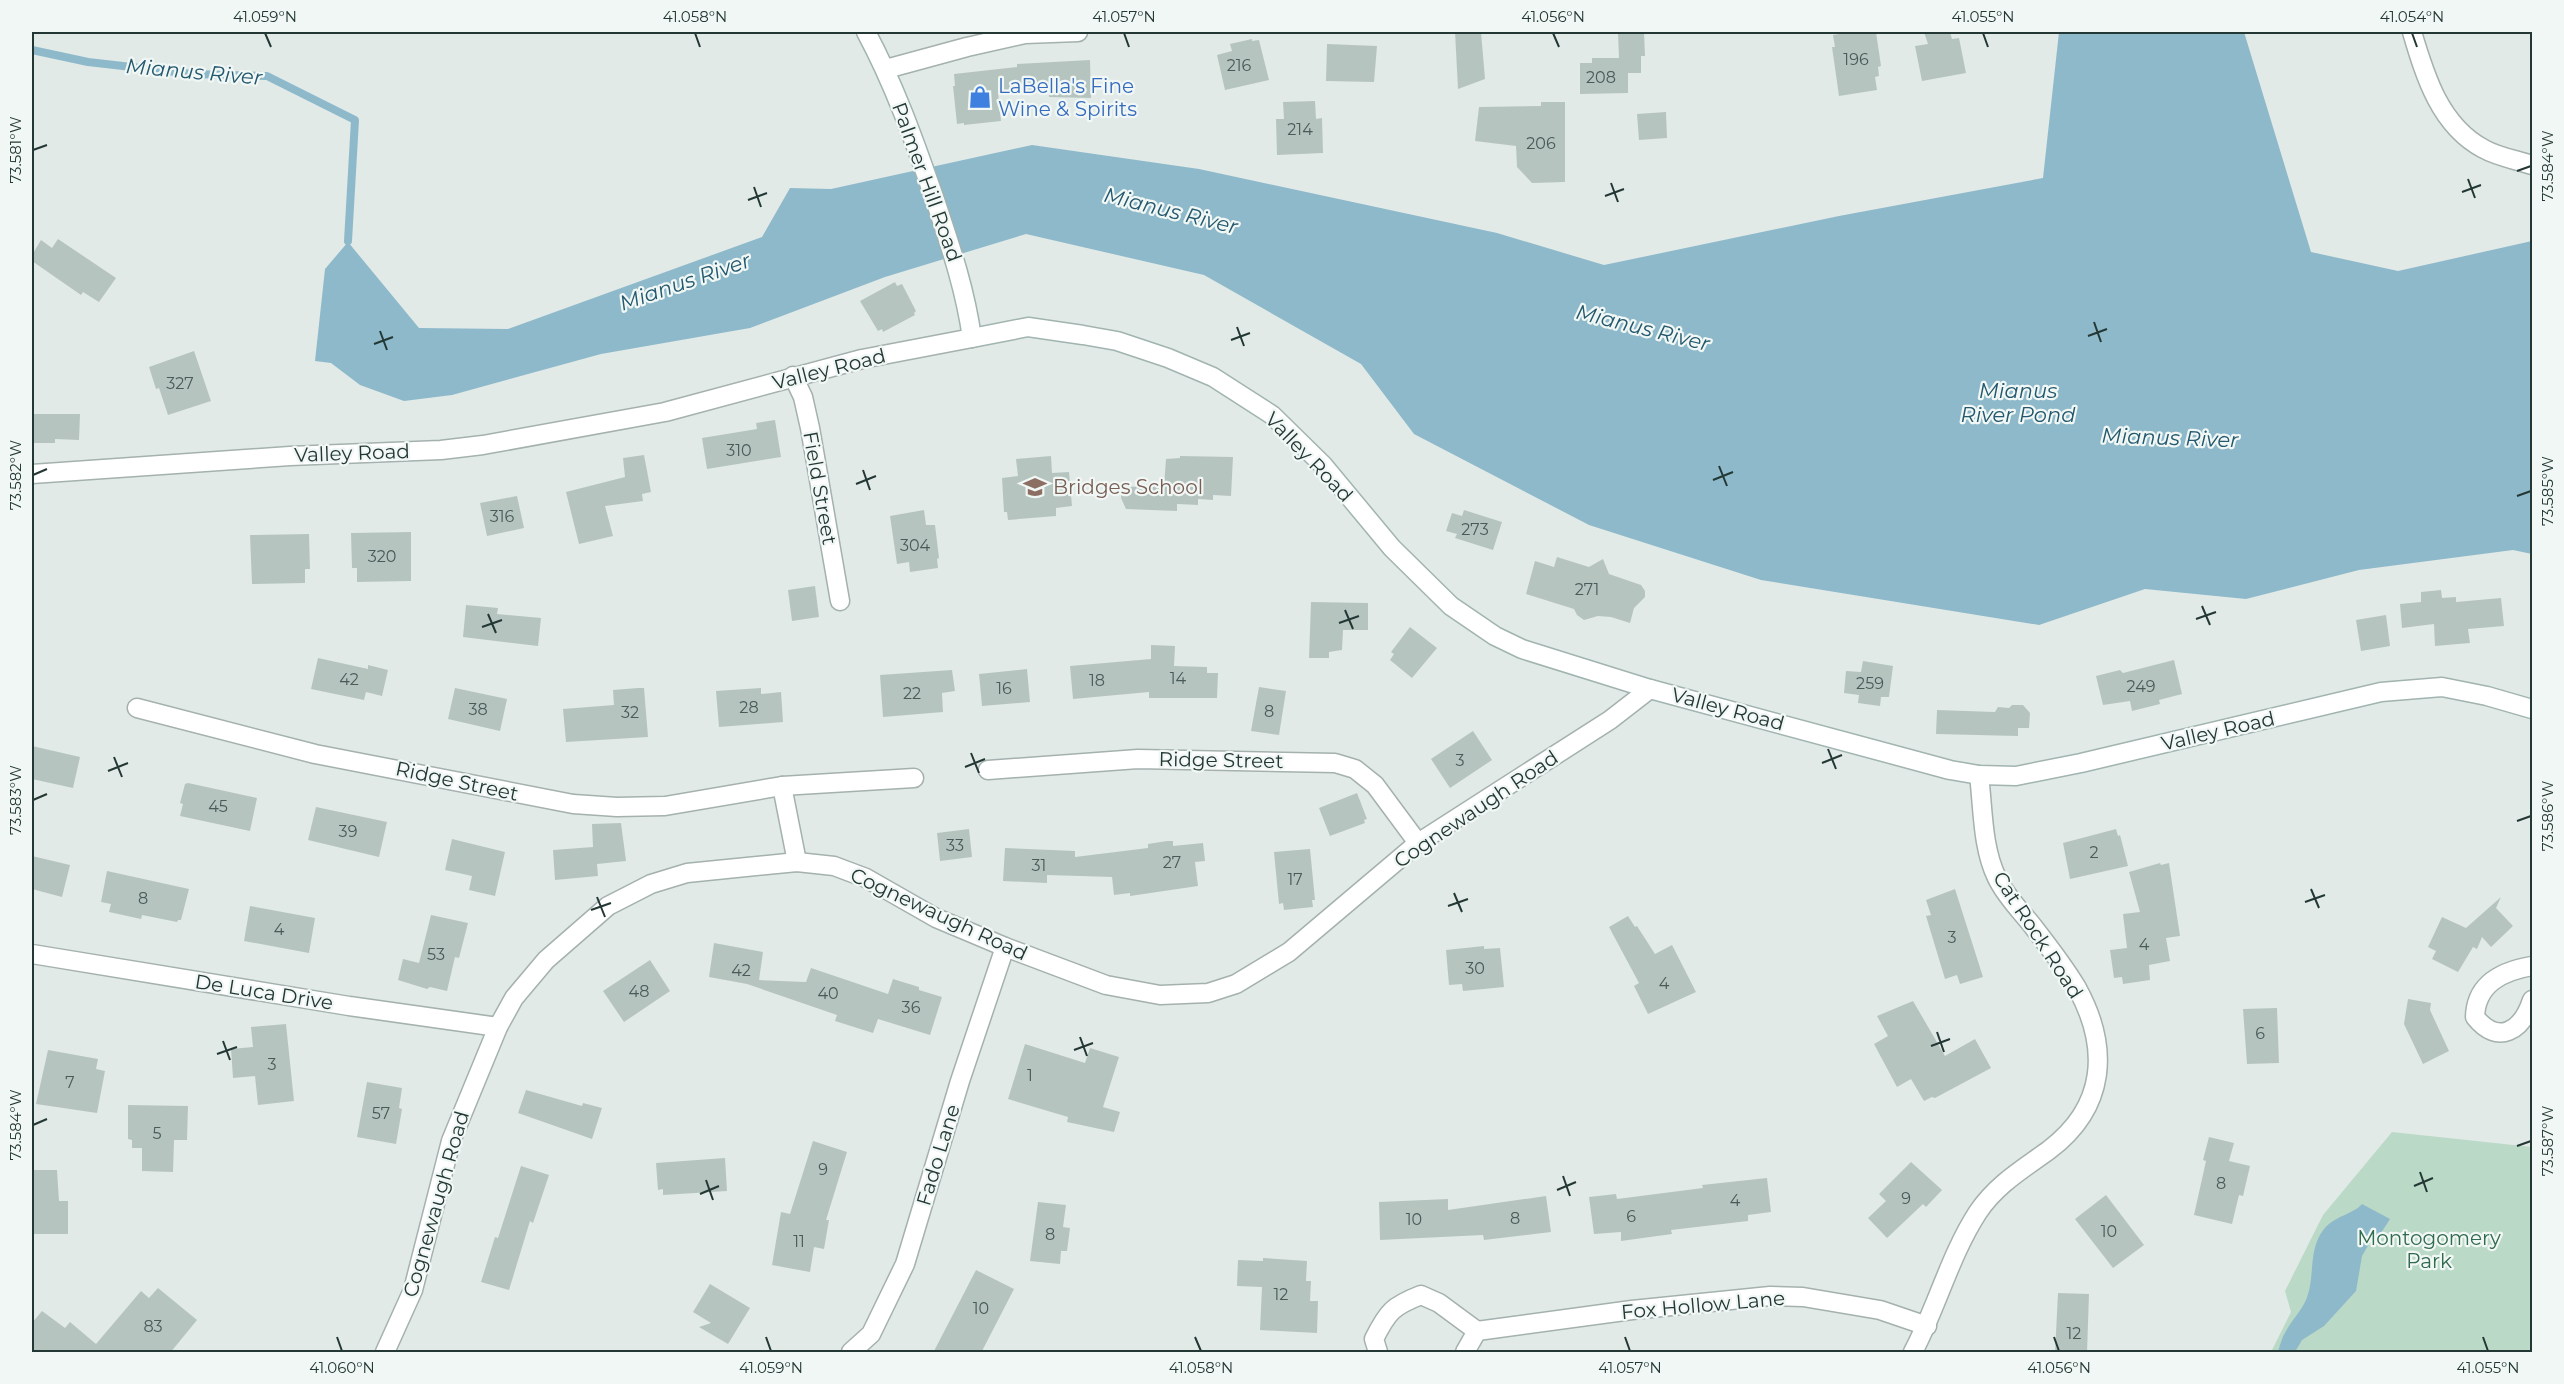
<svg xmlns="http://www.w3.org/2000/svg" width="2564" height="1384" viewBox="0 0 2564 1384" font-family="Montserrat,sans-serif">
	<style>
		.green { fill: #bbd9c7 }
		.water { fill: #8eb9ca }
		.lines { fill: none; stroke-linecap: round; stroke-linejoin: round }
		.stream { stroke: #8eb9ca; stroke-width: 8 }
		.building { fill: #b6c4c0 }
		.minor-casing { stroke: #a4b1ae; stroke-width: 21 }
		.tertiary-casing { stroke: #a4b1ae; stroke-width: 21 }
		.secondary-casing { stroke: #a1b4b0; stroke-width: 21 }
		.minor { stroke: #fff; stroke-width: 18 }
		.tertiary { stroke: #fff; stroke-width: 18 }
		.secondary { stroke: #fff; stroke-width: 18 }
		.ticks { fill: none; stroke: #233835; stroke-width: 2 }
		.labels { text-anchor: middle; stroke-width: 4.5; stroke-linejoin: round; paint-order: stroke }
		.number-label { font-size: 16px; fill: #485b58 }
		.shop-label { font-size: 20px; fill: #366cbe; stroke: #f1f7f4; text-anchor: start }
		.street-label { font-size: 20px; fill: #233835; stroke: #f1f7f4 }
		.education-label { font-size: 20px; fill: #785e54; stroke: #f1f7f4; text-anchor: start }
		.park-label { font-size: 20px; fill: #316b4f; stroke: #f1f7f4 }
		.water-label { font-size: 21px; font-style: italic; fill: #23586e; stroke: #f1f7f4 }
		.neatline { fill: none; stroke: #233835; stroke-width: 2 }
		.ticks-label { font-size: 15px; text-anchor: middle; fill: #233835 }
	</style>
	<rect width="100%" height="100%" fill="#e1eae7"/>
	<polygon class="green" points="2392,1132 2532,1147 2532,1352 2271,1352 2291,1312 2285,1291 2323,1215"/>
	<g class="water">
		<polygon points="2059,32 2244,32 2311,252 2398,271 2532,241 2532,554 2513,550 2359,570 2246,599 2145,589 2039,625 1761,580 1589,525 1414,434 1361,364 1204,275 1026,234 885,277 750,328 601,354 452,395 404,401 360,385 331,363 315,361 325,269 348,242 419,328 508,329 762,237 790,188 831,189 1032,145 1199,169 1497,233 1604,265 1839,216 2043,178"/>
		<path d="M2362,1204L2390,1219L2381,1233L2369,1244L2362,1256L2356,1291L2324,1326L2302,1340L2295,1352H2278C2280,1345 2282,1337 2286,1331C2292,1320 2301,1311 2306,1300C2316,1276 2307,1251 2324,1229C2336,1215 2352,1215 2362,1204Z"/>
	</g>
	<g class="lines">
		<polyline class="stream" points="32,50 88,62 193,74 267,76 355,120 348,241"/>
	</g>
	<g class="building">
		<polygon points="1455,32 1481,32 1485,79 1458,89"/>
		<polygon points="1618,32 1644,32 1645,56 1641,56 1641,73 1628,73 1628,93 1580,94 1580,63 1592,63 1592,58 1619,58"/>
		<polygon points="1839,32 1876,32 1881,66 1878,67 1879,76 1875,77 1877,90 1839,96 1832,47 1835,47 1833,35 1839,34"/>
		<polygon points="1924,32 1950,32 1952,39 1959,38 1966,73 1922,81 1915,46 1928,44"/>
		<polygon points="1252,39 1252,41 1259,40 1269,80 1225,90 1217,55 1232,51 1230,44"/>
		<polygon points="1327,44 1377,46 1374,82 1326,81"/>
		<polygon points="1090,60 1091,98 1049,97 1049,91 998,92 1001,121 964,125 964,123 957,124 953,86 955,86 954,74 1017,67 1017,64"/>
		<polygon points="1315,101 1316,119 1322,118 1323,153 1277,155 1276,119 1284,119 1283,102"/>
		<polygon points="1541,102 1565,102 1565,182 1532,183 1517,167 1516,146 1475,141 1479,107 1541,106"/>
		<polygon points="1666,112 1667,138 1639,140 1637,114"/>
		<polygon points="58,239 116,278 99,302 83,292 81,295 32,261 32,255 41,240 52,248"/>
		<polygon points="895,282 897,286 902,284 916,311 914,313 915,315 883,332 882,329 878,331 860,301"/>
		<polygon points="194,351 211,401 168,415 159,388 156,389 149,367"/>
		<polygon points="32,414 80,414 79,440 55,439 55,443 32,443"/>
		<polygon points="775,420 781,457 707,469 702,438 757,429 756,423"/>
		<polygon points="644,455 651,492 642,494 643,501 605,506 613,536 579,544 566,492 625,477 623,458"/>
		<polygon points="1051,456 1052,473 1069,472 1072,506 1056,508 1056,516 1008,520 1007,512 1004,512 1002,478 1018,476 1016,459"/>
		<polygon points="1180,456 1233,457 1231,496 1213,495 1213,500 1198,499 1198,505 1177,504 1177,511 1126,509 1121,498 1122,487 1164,486 1166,459 1180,458"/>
		<polygon points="517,496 524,528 487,536 480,503"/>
		<polygon points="924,510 926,525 935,525 939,558 937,559 938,568 910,572 909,562 897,564 890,516"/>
		<polygon points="1464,510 1502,522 1493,550 1455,538 1457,534 1446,531 1452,513 1462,516"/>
		<polygon points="411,532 411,581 357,582 357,568 352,568 351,533"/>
		<polygon points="309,534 310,569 305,569 305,583 252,584 250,535"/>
		<polygon points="1557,557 1589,567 1603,559 1609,574 1641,585 1645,591 1645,597 1634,608 1630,623 1611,617 1598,616 1584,620 1577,615 1574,609 1526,594 1535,561 1554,567"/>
		<polygon points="815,586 819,617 792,621 788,590"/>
		<polygon points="2441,590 2442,598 2456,597 2456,602 2501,598 2504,626 2468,629 2470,643 2435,646 2434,624 2402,628 2400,604 2421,602 2421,592"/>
		<polygon points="1311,602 1368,603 1368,630 1343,630 1342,650 1329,652 1329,658 1309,658"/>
		<polygon points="466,605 498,608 497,614 541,618 538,646 463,637"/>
		<polygon points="2386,615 2390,646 2361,651 2356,620"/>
		<polygon points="1410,627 1437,648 1412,678 1390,660 1394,654 1391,652"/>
		<polygon points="1151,645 1175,646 1174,666 1207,667 1207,673 1218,673 1217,698 1149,698 1149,692 1073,699 1070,666 1151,659"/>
		<polygon points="318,658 368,669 368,665 388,670 382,696 366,692 364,700 311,689"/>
		<polygon points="2174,660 2182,694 2159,700 2160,704 2132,711 2130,701 2103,705 2096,676 2120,670 2123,673"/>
		<polygon points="1863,661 1893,666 1889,697 1881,697 1880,706 1858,703 1859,695 1844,693 1846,671 1861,672"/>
		<polygon points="1027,669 1030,702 982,706 979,674"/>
		<polygon points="952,670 955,691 942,693 943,712 883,717 880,675"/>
		<polygon points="1259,687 1286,691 1279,735 1251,731"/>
		<polygon points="455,688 507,699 500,731 448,719"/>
		<polygon points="638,688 644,688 648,737 566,742 563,709 614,705 613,690"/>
		<polygon points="761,688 761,694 781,692 783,722 719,727 716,691"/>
		<polygon points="2012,705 2023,705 2030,713 2029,728 2018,728 2018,736 1936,734 1937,710 1995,712 1998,707 2009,708"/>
		<polygon points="1473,731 1492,760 1450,788 1431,759"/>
		<polygon points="32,746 80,757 73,788 32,779"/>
		<polygon points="188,783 257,798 250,831 180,816 183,804 180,803 185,784"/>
		<polygon points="1357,793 1367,819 1364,820 1365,823 1330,836 1319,808"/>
		<polygon points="316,807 387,822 379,857 308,840"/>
		<polygon points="621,823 626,861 597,864 598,876 555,880 553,850 593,847 592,824"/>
		<polygon points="969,829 972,857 940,861 937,833"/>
		<polygon points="2116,829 2118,836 2120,835 2128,866 2070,879 2063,843"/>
		<polygon points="452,839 505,852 495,896 469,890 472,876 445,870"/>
		<polygon points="1167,841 1173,841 1173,846 1203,843 1205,861 1195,862 1198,886 1130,896 1130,893 1114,895 1112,877 1047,875 1047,883 1003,881 1005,848 1075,851 1075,857 1148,848 1148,844"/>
		<polygon points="1310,849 1315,900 1312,900 1313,907 1284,910 1283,903 1279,904 1274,852"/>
		<polygon points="32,856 70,865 62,897 32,889"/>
		<polygon points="2160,863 2161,865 2169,863 2180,936 2166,938 2170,961 2149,965 2150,980 2123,984 2122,977 2114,978 2110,950 2127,948 2123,914 2140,912 2129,872"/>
		<polygon points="107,871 189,889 181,920 178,920 177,922 142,915 141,919 109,912 111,904 101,902"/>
		<polygon points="1955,889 1983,977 1960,984 1957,975 1945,979 1926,916 1931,915 1926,900"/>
		<polygon points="2501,897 2496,908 2513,926 2491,947 2482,937 2477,949 2473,947 2458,972 2432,959 2436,951 2428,947 2442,917 2466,928"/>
		<polygon points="250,906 315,918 309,953 244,941"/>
		<polygon points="431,915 468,923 459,958 455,957 447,991 430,987 427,989 398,980 403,959 419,963"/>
		<polygon points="1628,916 1635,927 1637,926 1655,954 1672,945 1696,992 1648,1014 1634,986 1639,983 1609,927"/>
		<polygon points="714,943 763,952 759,980 806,982 811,968 888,994 893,979 919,987 919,990 942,997 930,1035 878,1019 873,1033 835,1021 837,1015 747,984 709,977"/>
		<polygon points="1484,946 1484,949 1500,948 1504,987 1463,991 1462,984 1449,985 1446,950"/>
		<polygon points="650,960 670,991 624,1022 603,991"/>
		<polygon points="2408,999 2431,1003 2430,1010 2449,1051 2423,1064 2404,1024"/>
		<polygon points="1913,1001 1945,1056 1975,1039 1991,1068 1935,1098 1932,1097 1924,1101 1911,1079 1897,1087 1874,1044 1888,1036 1877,1016"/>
		<polygon points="2277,1008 2279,1063 2247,1064 2243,1009"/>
		<polygon points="286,1024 294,1101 258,1105 255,1076 233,1078 231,1049 253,1047 251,1027"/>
		<polygon points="1025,1044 1085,1063 1090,1048 1119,1057 1103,1107 1120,1112 1114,1132 1067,1122 1068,1117 1008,1099"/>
		<polygon points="48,1050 98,1059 96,1069 105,1071 97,1113 36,1104"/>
		<polygon points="367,1082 402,1088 399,1108 402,1109 396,1144 357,1137"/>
		<polygon points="526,1090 582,1106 583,1103 602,1108 592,1139 518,1113"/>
		<polygon points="128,1105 188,1106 187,1140 174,1140 173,1172 142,1171 142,1148 132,1148 132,1140 128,1139"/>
		<polygon points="2209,1137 2234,1143 2229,1161 2250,1166 2243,1196 2239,1195 2232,1224 2194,1215 2206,1161 2203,1160"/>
		<polygon points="813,1141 847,1152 826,1220 829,1220 824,1249 814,1247 810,1272 772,1265 781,1212 790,1214"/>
		<polygon points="725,1158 727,1191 663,1195 663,1189 658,1190 656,1163"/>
		<polygon points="1911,1162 1942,1190 1926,1207 1923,1204 1887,1238 1868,1218 1886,1201 1879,1194"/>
		<polygon points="521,1166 549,1175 533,1223 530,1221 509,1290 481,1282 495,1237 498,1238"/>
		<polygon points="32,1170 57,1170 59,1201 68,1201 68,1234 32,1234"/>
		<polygon points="1767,1178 1771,1212 1748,1215 1748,1221 1671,1230 1672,1234 1621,1241 1621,1232 1594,1234 1589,1197 1616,1194 1617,1199 1703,1188 1702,1185"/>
		<polygon points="2106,1195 2144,1245 2113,1268 2075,1219"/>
		<polygon points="1546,1196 1551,1232 1484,1240 1483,1235 1380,1240 1379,1202 1448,1199 1448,1210"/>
		<polygon points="1038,1202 1066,1205 1063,1227 1070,1228 1067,1251 1061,1251 1060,1264 1030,1261"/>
		<polygon points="1263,1258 1307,1261 1306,1281 1311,1281 1310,1301 1318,1301 1317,1333 1260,1330 1262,1287 1237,1286 1238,1260 1263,1261"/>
		<polygon points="976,1270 1014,1289 981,1353 933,1353"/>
		<polygon points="710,1284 750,1308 728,1344 699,1327 711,1323 693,1312"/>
		<polygon points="158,1288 197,1320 170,1353 32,1353 32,1323 42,1311 65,1328 70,1322 96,1344 141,1291 149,1298"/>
		<polygon points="2058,1293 2089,1294 2087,1353 2055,1353"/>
	</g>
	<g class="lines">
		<g class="minor-casing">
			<g id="minor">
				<path d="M2412,32C2425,76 2440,126 2484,149C2498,157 2517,160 2532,165"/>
				<polyline points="793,376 803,397 810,428 840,601"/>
				<polyline points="137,708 315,754 573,804 617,807 665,806 782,786 914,778"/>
				<polyline points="988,770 1138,759 1335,763 1355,769 1375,785 1418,843"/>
				<polyline points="782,786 797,862"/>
				<polyline points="32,954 349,1006 498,1027"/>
				<path d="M2532,966C2502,971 2476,984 2475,1017C2498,1046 2522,1031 2532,1000"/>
				<polyline points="385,1352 413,1290 451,1141 498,1027 514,998 546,960 608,906 651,884 687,873 797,862 834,866 866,878 936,918 1005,947 1106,985 1160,995 1208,993 1236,984 1289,952 1418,843 1610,720 1650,689"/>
				<polyline points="851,1352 871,1334 905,1264 960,1081 1005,947"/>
				<path d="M1378,1352L1374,1339C1388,1311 1393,1306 1421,1295L1439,1303L1477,1331L1632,1310L1770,1296L1803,1297L1880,1310L1927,1326"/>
				<polyline points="1465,1352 1477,1331"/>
				<path d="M1913,1352C1937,1307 1950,1255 1978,1212C1997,1184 2023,1169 2049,1150C2106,1107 2110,1048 2077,988C2065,968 2049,947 2035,929C2022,912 2006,897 1997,878C1982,848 1983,807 1979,775"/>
			</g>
		</g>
		<g class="tertiary-casing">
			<g id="tertiary">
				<polyline points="886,69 967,47 1025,34 1078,32"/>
				<polyline points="32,474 290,456 441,450 483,445 665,412 862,359 972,338"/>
			</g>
		</g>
		<g class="secondary-casing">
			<path id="secondary" d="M866,32C894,84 914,140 934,197C950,245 965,288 972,338L1028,327L1083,335L1117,341L1168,358L1213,377L1272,415L1323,465L1392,548L1451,606L1495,636L1522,649L1650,689L1950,770L1979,775L2016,776L2081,763L2381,692L2442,687L2487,696L2532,709"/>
		</g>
		<use href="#minor" class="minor"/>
		<use href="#tertiary" class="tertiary"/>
		<use href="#secondary" class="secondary"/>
	</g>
	<path class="ticks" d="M265,33L271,47M695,33L700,47M1124,33L1129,47M1553,33L1559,47M1983,33L1988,47M2412,33L2417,47M33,150L47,145M2517,171L2531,166M2468,179L2475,198M1611,183L1618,202M754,187L761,207M2462,192L2481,185M1605,196L1624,189M748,200L767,193M2094,322L2101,342M1237,327L1244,346M380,331L387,350M2088,336L2107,329M1231,340L1250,333M374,344L393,337M1719,466L1727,486M863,470L870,490M33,475L47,469M1713,480L1733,472M856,484L876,476M2517,496L2531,491M2202,606L2210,625M1345,610L1353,629M488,614L496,633M2196,619L2216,612M1339,623L1359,616M482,627L502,620M1828,749L1836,769M971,753L979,773M114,757L122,777M1822,763L1842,755M965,767L985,759M108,771L128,763M33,800L47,794M2517,821L2531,816M2311,889L2319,908M1454,893L1462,912M597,897L605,917M2305,902L2325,895M1448,906L1468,899M591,910L611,903M1937,1032L1944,1052M1080,1037L1087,1056M223,1041L230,1060M1931,1046L1950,1039M1074,1050L1093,1043M217,1054L237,1047M33,1125L47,1119M2517,1146L2531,1141M2420,1172L2427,1192M1563,1176L1570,1196M706,1180L713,1200M2414,1186L2433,1178M1557,1190L1576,1182M700,1194L719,1186M337,1337L342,1351M766,1337L771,1351M1195,1337L1201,1351M1625,1337L1630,1351M2054,1337L2059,1351M2483,1337L2488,1351"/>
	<defs>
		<g id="shop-bare" transform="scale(1.8)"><path d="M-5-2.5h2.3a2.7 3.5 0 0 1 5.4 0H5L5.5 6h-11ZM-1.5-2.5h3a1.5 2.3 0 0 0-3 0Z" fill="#3f7fe0" stroke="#f1f7f4" stroke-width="2.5" paint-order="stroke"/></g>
		<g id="school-bare" transform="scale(1.8)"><path d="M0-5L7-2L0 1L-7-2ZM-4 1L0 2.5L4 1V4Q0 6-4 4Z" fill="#8d6e63" stroke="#f1f7f4" stroke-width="2.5" paint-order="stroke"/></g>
	</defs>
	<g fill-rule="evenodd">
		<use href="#shop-bare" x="980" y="97"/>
		<use href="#school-bare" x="1035" y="487"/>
	</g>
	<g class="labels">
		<g class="number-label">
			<text x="1856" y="65">196</text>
			<text x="1239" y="71">216</text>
			<text x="1601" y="83">208</text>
			<text x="1300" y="135">214</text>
			<text x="1541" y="149">206</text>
			<text x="180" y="389">327</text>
			<text x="739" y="456">310</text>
			<text x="502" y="522">316</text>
			<text x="1475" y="535">273</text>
			<text x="915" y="551">304</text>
			<text x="382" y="562">320</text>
			<text x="1587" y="595">271</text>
			<text x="1178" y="684">14</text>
			<text x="349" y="685">42</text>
			<text x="1097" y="686">18</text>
			<text x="1870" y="689">259</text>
			<text x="2141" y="692">249</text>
			<text x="1004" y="694">16</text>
			<text x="912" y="699">22</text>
			<text x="749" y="713">28</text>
			<text x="478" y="715">38</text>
			<text x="1269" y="717">8</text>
			<text x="630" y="718">32</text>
			<text x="1460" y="766">3</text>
			<text x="218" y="812">45</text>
			<text x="348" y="837">39</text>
			<text x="955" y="851">33</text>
			<text x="2094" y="858">2</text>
			<text x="1172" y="868">27</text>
			<text x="1039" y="871">31</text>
			<text x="1295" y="885">17</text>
			<text x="143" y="904">8</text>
			<text x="279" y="935">4</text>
			<text x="1952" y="943">3</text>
			<text x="2144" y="950">4</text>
			<text x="436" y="960">53</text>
			<text x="1475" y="974">30</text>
			<text x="741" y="976">42</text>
			<text x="1664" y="989">4</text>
			<text x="639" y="997">48</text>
			<text x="828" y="999">40</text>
			<text x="911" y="1013">36</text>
			<text x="2260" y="1039">6</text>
			<text x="272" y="1070">3</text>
			<text x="1030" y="1081">1</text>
			<text x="70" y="1088">7</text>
			<text x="381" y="1119">57</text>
			<text x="157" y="1139">5</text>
			<text x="823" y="1175">9</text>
			<text x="2221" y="1189">8</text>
			<text x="1906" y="1204">9</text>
			<text x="1735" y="1206">4</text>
			<text x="1631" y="1222">6</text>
			<text x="1515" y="1224">8</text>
			<text x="1414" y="1225">10</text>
			<text x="2109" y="1237">10</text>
			<text x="1050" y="1240">8</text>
			<text x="799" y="1247">11</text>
			<text x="1281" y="1300">12</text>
			<text x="981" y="1314">10</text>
			<text x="153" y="1332">83</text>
			<text x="2074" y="1339">12</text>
		</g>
		<g class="shop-label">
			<text x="998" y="93">LaBella's Fine<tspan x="998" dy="23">Wine &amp; Spirits</tspan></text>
		</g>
		<g class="street-label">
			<text transform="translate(927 182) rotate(70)" y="7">Palmer Hill Road</text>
			<text transform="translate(829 369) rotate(-14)" y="7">Valley Road</text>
			<text transform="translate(352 453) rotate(-2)" y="7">Valley Road</text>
			<text transform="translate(1309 457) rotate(46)" y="7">Valley Road</text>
			<text transform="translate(820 488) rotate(80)" y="7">Field Street</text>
			<text transform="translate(1728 709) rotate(15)" y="7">Valley Road</text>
			<text transform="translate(2218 731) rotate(-13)" y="7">Valley Road</text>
			<text transform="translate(1221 760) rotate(1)" y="7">Ridge Street</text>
			<text transform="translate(457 781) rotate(12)" y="7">Ridge Street</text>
			<text transform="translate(1476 809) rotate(-34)" y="7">Cognewaugh Road</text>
			<text transform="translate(939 914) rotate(25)" y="7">Cognewaugh Road</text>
			<text transform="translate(2038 935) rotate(57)" y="7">Cat Rock Road</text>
			<text transform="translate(264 992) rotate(9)" y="7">De Luca Drive</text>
			<text transform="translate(938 1155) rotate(-73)" y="7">Fado Lane</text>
			<text transform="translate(436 1204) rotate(-74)" y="7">Cognewaugh Road</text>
			<text transform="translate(1703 1305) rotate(-5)" y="7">Fox Hollow Lane</text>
		</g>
		<g class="education-label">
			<text x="1053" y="494">Bridges School</text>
		</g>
		<g class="park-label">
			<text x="2429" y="1245">Montogomery<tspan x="2429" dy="23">Park</tspan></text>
		</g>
		<g class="water-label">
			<text transform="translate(194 72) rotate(5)" y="7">Mianus River</text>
			<text transform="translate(1171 211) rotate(14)" y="7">Mianus River</text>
			<text transform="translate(685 282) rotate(-19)" y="7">Mianus River</text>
			<text transform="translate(1643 328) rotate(14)" y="7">Mianus River</text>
			<text x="2018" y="398">Mianus<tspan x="2018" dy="24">River Pond</tspan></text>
			<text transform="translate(2170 438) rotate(2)" y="7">Mianus River</text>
		</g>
	</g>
	<rect width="2564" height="1384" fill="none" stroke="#f1f7f4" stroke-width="66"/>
	<rect x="33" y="33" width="2498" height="1318" class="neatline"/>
	<g class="ticks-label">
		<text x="265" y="22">41.059°N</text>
		<text x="695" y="22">41.058°N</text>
		<text x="1124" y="22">41.057°N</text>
		<text x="1553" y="22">41.056°N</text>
		<text x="1983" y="22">41.055°N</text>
		<text x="2412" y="22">41.054°N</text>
		<text transform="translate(16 150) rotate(-90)" y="5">73.581°W</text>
		<text transform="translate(2548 166) rotate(-90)" y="5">73.584°W</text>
		<text transform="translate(16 475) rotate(-90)" y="5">73.582°W</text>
		<text transform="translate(2548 491) rotate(-90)" y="5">73.585°W</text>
		<text transform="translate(16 800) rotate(-90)" y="5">73.583°W</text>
		<text transform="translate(2548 816) rotate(-90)" y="5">73.586°W</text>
		<text transform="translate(16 1125) rotate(-90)" y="5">73.584°W</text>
		<text transform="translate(2548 1141) rotate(-90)" y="5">73.587°W</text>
		<text x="342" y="1373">41.060°N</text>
		<text x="771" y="1373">41.059°N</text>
		<text x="1201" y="1373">41.058°N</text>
		<text x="1630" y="1373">41.057°N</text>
		<text x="2059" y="1373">41.056°N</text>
		<text x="2488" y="1373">41.055°N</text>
	</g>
</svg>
